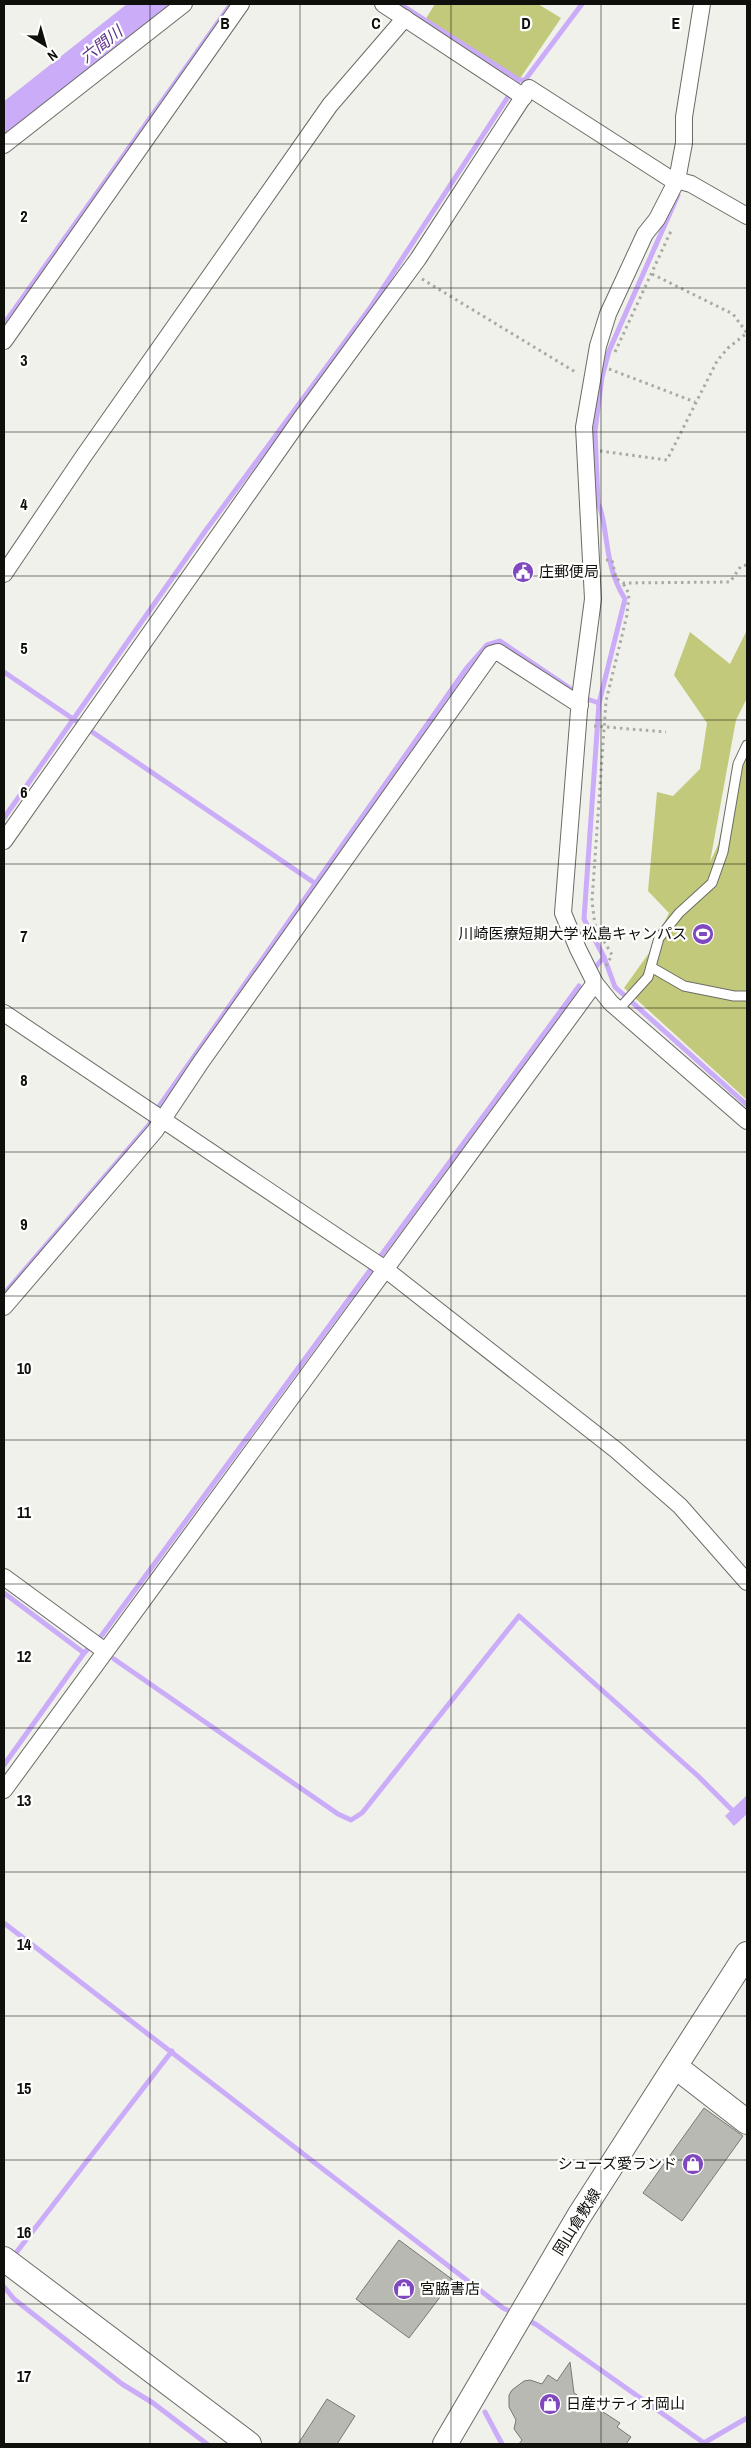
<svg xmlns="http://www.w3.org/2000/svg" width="751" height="2448" viewBox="0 0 751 2448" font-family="'Archivo Narrow','Noto Sans JP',sans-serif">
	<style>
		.green { fill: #c3c97a }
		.water { fill: #cbacf9 }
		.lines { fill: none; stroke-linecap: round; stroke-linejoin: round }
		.stream { stroke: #cbacf9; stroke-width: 5 }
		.river { stroke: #cbacf9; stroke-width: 31 }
		.building { fill: #b8b9b2; stroke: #787972 }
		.lane-casing { stroke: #6b6c65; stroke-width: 11 }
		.street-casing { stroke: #6b6c65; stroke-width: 18 }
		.secondary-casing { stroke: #6b6c65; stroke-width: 26 }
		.path { stroke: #a9aaa4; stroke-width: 3; stroke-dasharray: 2.5 4; stroke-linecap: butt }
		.lane { stroke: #fff; stroke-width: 9 }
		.street { stroke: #fff; stroke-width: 16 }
		.secondary { stroke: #fff; stroke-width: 24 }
		.grid { fill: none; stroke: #0f0f0c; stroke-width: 1; stroke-opacity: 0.55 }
		.labels { text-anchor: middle; stroke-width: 4.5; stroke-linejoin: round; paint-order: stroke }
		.poi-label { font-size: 15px; fill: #0f0f0c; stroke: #fffffe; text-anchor: start }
		.street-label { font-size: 15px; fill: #0f0f0c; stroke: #fffffe }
		.water-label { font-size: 16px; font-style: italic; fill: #5a3088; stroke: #fffffe }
		.grid-label { font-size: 16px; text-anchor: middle; font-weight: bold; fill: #0f0f0c; stroke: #fffffe; stroke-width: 4.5; stroke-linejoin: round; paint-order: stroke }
	</style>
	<rect width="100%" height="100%" fill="#f0f1ea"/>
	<g class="green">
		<polygon points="435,4 538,4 561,18 519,80 425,20"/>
		<polygon points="747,630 747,698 736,720 710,862 718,845 733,781 747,737 747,1100 624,988 649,953 669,913 648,891 657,792 673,796 700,769 707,723 674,675 690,632 730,664"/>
	</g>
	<polygon class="water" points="747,1795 747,1814 734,1826 725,1816"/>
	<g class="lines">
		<g class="stream">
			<polyline points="400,4 519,80 525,80 582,4"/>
			<path d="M678,195L609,351L602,377L595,431L598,503C603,514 604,526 606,538C609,560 613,580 625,599L599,703L584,919L604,957L615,987L747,1105"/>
			<polyline points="4,324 231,4"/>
			<polyline points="4,672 316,884"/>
			<polyline points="584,698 599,703"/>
			<polyline points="4,818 206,530 370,308 519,80"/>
			<polyline points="594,969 604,957"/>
			<polyline points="4,1294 149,1125 160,1105 466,669 487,645 500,641 577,693"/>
			<polyline points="4,1593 84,1653"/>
			<polyline points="114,1659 338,1814 351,1820 362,1813 519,1616 698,1776 736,1814"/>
			<polyline points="4,1765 84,1653 102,1635 579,986"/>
			<polyline points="4,1923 503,2308 514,2313"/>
			<polyline points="12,2258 172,2051"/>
			<polyline points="4,2287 14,2299 122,2384 153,2403 207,2444"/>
			<polyline points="526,2319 537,2325 704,2443"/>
			<polyline points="485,2412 502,2444"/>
			<polyline points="702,2444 747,2418"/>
		</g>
		<polyline class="river" points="4,121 152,4"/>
	</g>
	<g class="building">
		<polygon points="704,2108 743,2136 682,2221 643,2193"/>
		<polygon points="399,2240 453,2280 409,2338 356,2299"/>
		<polygon points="570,2362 574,2393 620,2423 617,2427 631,2437 626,2444 519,2444 522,2440 514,2429 516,2420 509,2407 509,2395 512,2390 524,2381 530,2380 542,2384 548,2375 557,2381"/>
		<polygon points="327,2399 355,2416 337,2444 298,2444"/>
	</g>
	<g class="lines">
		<g class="lane-casing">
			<g id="lane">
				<polyline points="651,967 684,986 734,996 747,996"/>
				<polyline points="619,1009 648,977 659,938 679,913 712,883 723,852 738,764 747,745"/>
			</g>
		</g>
		<g class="street-casing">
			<g id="street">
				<polyline points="383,4 524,97"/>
				<polyline points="702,4 684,117 684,143 677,180 657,219 645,234 608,314 598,346 584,427 593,599 580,698 563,913 578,949 595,983 611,1003 747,1121"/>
				<polyline points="4,145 184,4"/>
				<polyline points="4,341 241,4"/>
				<polyline points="4,574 83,457 330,105 405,18"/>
				<polyline points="4,841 302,417 418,259 529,88 669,178 691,184 747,216"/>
				<polyline points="4,1013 385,1269 616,1450 680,1506 747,1582"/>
				<polyline points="4,1307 155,1131 201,1062 491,654 498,652 580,705"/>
				<polyline points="4,1577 105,1651"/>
				<polyline points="4,1790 595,983"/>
			</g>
		</g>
		<g class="secondary-casing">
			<g id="secondary">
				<polyline points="676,2067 747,2122"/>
				<polyline points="4,2259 249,2444"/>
				<polyline points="445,2444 579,2216 747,1954"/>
			</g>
		</g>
		<g class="path">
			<polyline points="652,274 733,314 747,333"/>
			<polyline points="422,279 577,373"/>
			<polyline points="615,352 671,231"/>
			<polyline points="609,369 695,402"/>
			<polyline points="600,451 667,460 717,361 728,348 747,333"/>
			<polyline points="606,560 612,560 616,578 623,583 730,582 741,566 747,565"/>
			<polyline points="594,726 666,732"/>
			<polyline points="606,966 612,955 595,925 592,901 606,701 627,615 629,594 623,583"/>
		</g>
		<use href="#lane" class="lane"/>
		<use href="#street" class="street"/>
		<use href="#secondary" class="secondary"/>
	</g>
	<path class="grid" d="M150,4V2444M300,4V2444M451,4V2444M601,4V2444M4,144H747M4,288H747M4,432H747M4,576H747M4,720H747M4,864H747M4,1008H747M4,1152H747M4,1296H747M4,1440H747M4,1584H747M4,1728H747M4,1872H747M4,2016H747M4,2160H747M4,2304H747"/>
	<defs>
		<g id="civic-disc" transform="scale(1.125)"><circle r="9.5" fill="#8048bf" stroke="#fffffe"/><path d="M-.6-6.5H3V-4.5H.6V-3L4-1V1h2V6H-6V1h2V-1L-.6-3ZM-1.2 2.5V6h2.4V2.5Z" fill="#fff"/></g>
		<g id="stadium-disc" transform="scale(1.125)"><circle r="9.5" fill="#8048bf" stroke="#fffffe"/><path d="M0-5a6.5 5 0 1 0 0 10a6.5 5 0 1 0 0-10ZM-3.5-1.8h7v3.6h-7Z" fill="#fff"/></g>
		<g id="shop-disc" transform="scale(1.125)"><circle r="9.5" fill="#8048bf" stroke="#fffffe"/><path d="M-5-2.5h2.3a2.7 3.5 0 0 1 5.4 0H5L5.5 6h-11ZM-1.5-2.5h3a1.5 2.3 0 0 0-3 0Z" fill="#fff"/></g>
	</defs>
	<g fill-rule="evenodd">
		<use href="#civic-disc" x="523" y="572"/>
		<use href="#stadium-disc" x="703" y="934"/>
		<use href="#shop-disc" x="693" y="2164"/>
		<use href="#shop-disc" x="404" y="2289"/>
		<use href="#shop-disc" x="550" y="2404"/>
	</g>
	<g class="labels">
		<g class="poi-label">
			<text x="539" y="577">庄郵便局</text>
			<text x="687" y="939" text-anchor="end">川崎医療短期大学 松島キャンパス</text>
			<text x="677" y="2169" text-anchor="end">シューズ愛ランド</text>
			<text x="420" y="2294">宮脇書店</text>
			<text x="566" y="2409">日産サティオ岡山</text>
		</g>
		<g class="street-label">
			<text transform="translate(577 2222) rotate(-58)" y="5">岡山倉敷線</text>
		</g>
		<g class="water-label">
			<text transform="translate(101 44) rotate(-38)" y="6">六間川</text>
		</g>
	</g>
	<g class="grid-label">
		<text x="225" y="29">B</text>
		<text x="376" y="29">C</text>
		<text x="526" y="29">D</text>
		<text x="676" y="29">E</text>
		<text x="24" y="222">2</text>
		<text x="24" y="366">3</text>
		<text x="24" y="510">4</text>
		<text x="24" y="654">5</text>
		<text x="24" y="798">6</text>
		<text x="24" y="942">7</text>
		<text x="24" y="1086">8</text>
		<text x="24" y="1230">9</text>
		<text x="24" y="1374">10</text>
		<text x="24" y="1518">11</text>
		<text x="24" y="1662">12</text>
		<text x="24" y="1806">13</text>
		<text x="24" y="1950">14</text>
		<text x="24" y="2094">15</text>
		<text x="24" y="2238">16</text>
		<text x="24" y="2382">17</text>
	</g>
	<rect width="751" height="2448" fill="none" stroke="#0f0f0c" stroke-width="10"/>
	<g transform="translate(45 45) rotate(143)" stroke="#fffffe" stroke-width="4" paint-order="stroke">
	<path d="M0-4L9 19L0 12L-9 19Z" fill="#0f0f0c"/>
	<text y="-8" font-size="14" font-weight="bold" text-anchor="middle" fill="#0f0f0c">N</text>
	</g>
</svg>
